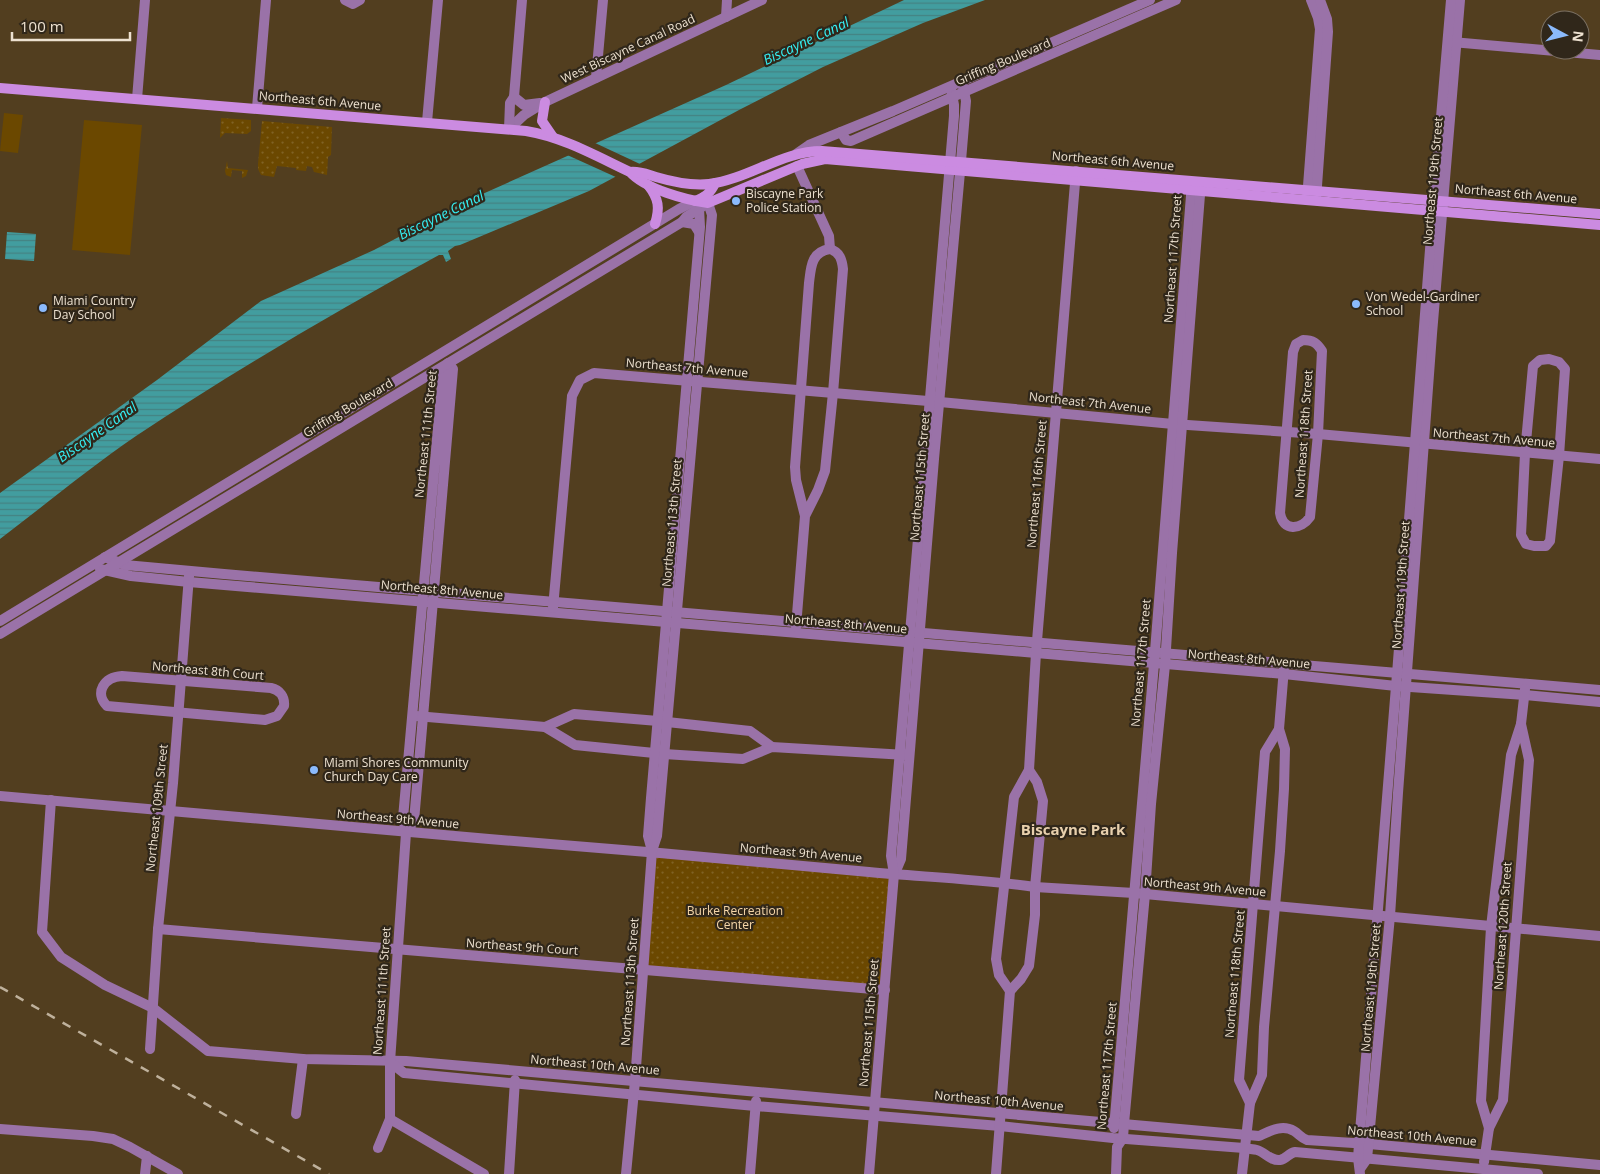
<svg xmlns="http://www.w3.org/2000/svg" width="1600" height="1174" viewBox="0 0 1600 1174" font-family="'Open Sans',sans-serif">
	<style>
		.grass { fill: url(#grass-dots) }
		.pitch { fill: #6b4800 }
		.water { fill: url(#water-rules) }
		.pier { fill: #523e1f }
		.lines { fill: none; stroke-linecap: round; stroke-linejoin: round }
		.minor { stroke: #9a72a8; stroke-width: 10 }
		.tertiary { stroke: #9a72a8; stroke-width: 10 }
		.secondary { stroke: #cb8be1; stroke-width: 10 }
		.rail { stroke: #bfb19c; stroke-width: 2.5; stroke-dasharray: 9 9; stroke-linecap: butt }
		.poi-dot { fill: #8bbafc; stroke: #30271a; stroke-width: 2 }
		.labels { text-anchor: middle; stroke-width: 4.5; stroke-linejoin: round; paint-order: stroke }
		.street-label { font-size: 12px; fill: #ede1d0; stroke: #30271a }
		.poi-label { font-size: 12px; fill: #ede1d0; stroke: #30271a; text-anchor: start }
		.park-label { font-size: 12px; fill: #f5d6a8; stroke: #30271a }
		.water-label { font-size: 14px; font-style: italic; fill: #35eef2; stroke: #30271a }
		.quarter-label { font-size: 15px; font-weight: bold; fill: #e8d0ad; stroke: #30271a }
	</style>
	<defs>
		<pattern id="grass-dots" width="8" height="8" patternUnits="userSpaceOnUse" patternTransform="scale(1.25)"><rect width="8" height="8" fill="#6b4800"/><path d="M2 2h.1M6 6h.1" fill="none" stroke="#806224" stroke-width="1.8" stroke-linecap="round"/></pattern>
		<pattern id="water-rules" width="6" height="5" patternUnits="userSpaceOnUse" patternTransform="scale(1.25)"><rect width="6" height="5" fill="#429d9f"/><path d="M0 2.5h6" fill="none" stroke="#448282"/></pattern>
	</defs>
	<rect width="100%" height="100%" fill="#523e1f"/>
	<g class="grass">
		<polygon points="221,118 251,120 251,131 247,134 225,133 220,138"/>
		<polygon points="262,121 332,127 331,155 328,157 327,175 314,172 312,167 307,166 306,171 296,170 296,168 277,166 274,177 261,175 258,169 258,164"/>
		<polygon points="227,161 228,168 248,170 246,176 242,178 242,171 232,170 231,177 226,175 225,171"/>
		<polygon points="652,851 894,874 885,990 643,968"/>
	</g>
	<g class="pitch">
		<polygon points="4,113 23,115 18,153 0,151"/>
		<polygon points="84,120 142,125 130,255 72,250"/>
	</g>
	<g class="water">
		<path d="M904,0H985L923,23L823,67L739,110L589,191L460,245L455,246L448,251L451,259L446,262L443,255H439C336,311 234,371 136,436C89,468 45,505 0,539V493L157,380L261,301L374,250L469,200L726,85Z"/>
		<polygon points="7,232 36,234 34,261 5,259"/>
	</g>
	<polygon class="pier" points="593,142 640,164 618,178 565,154"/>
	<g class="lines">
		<g class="minor">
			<polyline points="345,0 353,4 360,0"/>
			<polyline points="726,17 727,0"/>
			<polyline points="1452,42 1600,55"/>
			<polyline points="596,78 603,0"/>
			<polyline points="137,99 145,0"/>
			<polyline points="257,108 266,0"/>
			<polyline points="427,122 438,0"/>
			<polyline points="509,129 524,115 545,102 762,0"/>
			<polyline points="509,129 510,103 514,97 524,105 540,103"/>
			<polyline points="797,166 829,236 830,249"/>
			<polyline points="1307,199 1320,29 1318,18 1311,0"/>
			<polyline points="1316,200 1328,32 1327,19 1320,0"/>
			<path d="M1303,340C1313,340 1317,343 1322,351L1318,434L1310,517C1301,530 1283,532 1280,513L1293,352L1296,344Z"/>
			<polygon points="1549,359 1559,362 1565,369 1559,456 1550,541 1546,546 1534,546 1526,544 1521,535 1525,453 1533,366 1540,360"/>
			<polyline points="105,557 125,565 224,574 1600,690"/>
			<polyline points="100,569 131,576 189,582 1036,653 1284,674 1396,686 1525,695 1600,702"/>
			<polyline points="553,608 572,396 580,380 594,373 940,402 1173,424 1318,434 1600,459"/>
			<path d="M796,627L805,516L796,480L795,467L809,283C811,267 811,252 830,249C840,252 842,260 843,269L833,393L825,471L818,490L805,516"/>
			<path d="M122,676L271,688C280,690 285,697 284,706L277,716L265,720L107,706C94,693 104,677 122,676Z"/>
			<polyline points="416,716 545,727 575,745 664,754 743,759 772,747 906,755"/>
			<polyline points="545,727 574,714 658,721 750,731 772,747"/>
			<path d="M0,796C163,809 326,826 489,839C616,849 742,860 869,872C924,877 980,879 1035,887L1134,893L1600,936"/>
			<path d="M51,800L42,932L61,957L105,985L153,1008L208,1051L303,1059L406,1061L1259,1136C1270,1131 1282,1124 1294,1131C1299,1134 1301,1138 1307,1140L1369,1144L1600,1165"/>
			<polyline points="652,851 648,836 651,798 700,227 699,208 696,202"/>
			<polyline points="895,873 901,859 934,459 961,161 966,101 962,82"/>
			<path d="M158,929C400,950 642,968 885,990"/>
			<polyline points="1010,991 999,975 996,959 1014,797 1029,770 1036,653 1076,171"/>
			<polyline points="150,1049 158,929 173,783 189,576"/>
			<path d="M390,1062L404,1073L755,1106L1000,1126L1113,1138L1244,1148C1248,1149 1253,1149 1257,1150C1265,1152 1270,1161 1280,1160C1286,1159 1289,1153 1295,1152L1538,1174"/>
			<polyline points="1250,1103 1239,1080 1265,752 1279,729"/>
			<polyline points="296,1114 303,1059"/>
			<polyline points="390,1119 484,1174"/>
			<polyline points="1114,1128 1154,664 1192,183"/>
			<polyline points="1489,1128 1481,1101 1491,927 1511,755 1521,724 1525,689"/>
			<polyline points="0,1129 93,1136 113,1139 130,1147 178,1174"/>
			<polyline points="378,1148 390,1119 390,1062 406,833 403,818 443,372 448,363 453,369 414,821 406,833"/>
			<polyline points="1484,1162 1489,1128 1503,1100 1529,760 1521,724"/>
			<polyline points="1360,1169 1367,1159 1390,916 1398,793 1432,334 1460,0"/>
			<polyline points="145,1174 147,1156"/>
			<polyline points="509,1174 515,1080"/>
			<polyline points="626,1174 635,1081 652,851 657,836 712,215 708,203 704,197"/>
			<polyline points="750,1174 756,1101"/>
			<polyline points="869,1174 894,874 891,856 954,116 954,105 951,89"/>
			<polyline points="996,1174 1010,991 1021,979 1029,966 1035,915 1035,887 1043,801 1037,782 1029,770"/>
			<polyline points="1116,1174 1117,1147 1123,1138 1124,1124 1145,894 1151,804 1165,665 1172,553 1201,182"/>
			<polyline points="1242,1174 1250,1103 1262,1075 1264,1027 1280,851 1284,789 1285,749 1279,729 1284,668"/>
			<polyline points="1360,1174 1358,1158 1359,1144 1397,674 1433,211 1451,0"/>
		</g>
		<g class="tertiary">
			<polyline points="514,97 522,0"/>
			<polyline points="841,132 846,140 851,141 1176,0"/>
			<polyline points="796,154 809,145 893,111 1150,0"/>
			<polyline points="682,222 694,224 699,232"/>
			<polyline points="0,621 679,209 695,201"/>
			<polyline points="0,634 682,222 686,217 708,203"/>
		</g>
		<g class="secondary">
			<path d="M0,88L526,131C563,137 596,156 630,172C645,189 686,200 708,203L802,164L825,159L1600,225"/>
			<polyline points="545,102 542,121 553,137"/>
			<path d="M630,172C640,171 646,174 656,177C673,182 691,186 709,184C749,179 782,151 822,151L1600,214"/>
			<path d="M648,185C659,199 660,208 655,224"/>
			<path d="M695,201C705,197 711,193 715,183"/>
		</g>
		<polyline class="rail" points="0,987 329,1174"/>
	</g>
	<g class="poi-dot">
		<circle cx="736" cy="201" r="5"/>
		<circle cx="1356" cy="304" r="5"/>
		<circle cx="43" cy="308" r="5"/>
		<circle cx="314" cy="770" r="5"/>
	</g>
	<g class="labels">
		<g class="street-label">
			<text transform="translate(628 49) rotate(-25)" y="4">West Biscayne Canal Road</text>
			<text transform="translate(1003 62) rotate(-23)" y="4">Griffing Boulevard</text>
			<text transform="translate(320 101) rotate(5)" y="4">Northeast 6th Avenue</text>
			<text transform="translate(1113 161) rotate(5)" y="4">Northeast 6th Avenue</text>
			<text transform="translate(1433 181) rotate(-85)" y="4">Northeast 119th Street</text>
			<text transform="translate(1516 194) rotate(5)" y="4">Northeast 6th Avenue</text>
			<text transform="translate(1173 259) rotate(-86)" y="4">Northeast 117th Street</text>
			<text transform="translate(687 368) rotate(5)" y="4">Northeast 7th Avenue</text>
			<text transform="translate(1090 403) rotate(6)" y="4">Northeast 7th Avenue</text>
			<text transform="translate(348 408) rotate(-31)" y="4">Griffing Boulevard</text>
			<text transform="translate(426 434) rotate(-84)" y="4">Northeast 111th Street</text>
			<text transform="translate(1304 434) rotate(-86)" y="4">Northeast 118th Street</text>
			<text transform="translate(1494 438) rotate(5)" y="4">Northeast 7th Avenue</text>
			<text transform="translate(920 477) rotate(-85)" y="4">Northeast 115th Street</text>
			<text transform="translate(1037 484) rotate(-85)" y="4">Northeast 116th Street</text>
			<text transform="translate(672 523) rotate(-85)" y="4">Northeast 113th Street</text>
			<text transform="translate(1401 585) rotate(-86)" y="4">Northeast 119th Street</text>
			<text transform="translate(442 590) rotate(5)" y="4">Northeast 8th Avenue</text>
			<text transform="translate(846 624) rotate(5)" y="4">Northeast 8th Avenue</text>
			<text transform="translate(1249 659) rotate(5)" y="4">Northeast 8th Avenue</text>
			<text transform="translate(1141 663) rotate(-85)" y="4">Northeast 117th Street</text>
			<text transform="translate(208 671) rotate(5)" y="4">Northeast 8th Court</text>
			<text transform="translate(157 808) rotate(-84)" y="4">Northeast 109th Street</text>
			<text transform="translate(398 819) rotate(5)" y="4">Northeast 9th Avenue</text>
			<text transform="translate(801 853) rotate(5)" y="4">Northeast 9th Avenue</text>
			<text transform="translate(1205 887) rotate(5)" y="4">Northeast 9th Avenue</text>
			<text transform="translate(1503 926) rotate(-86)" y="4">Northeast 120th Street</text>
			<text transform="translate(522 947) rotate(4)" y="4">Northeast 9th Court</text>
			<text transform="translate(1235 974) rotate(-85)" y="4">Northeast 118th Street</text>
			<text transform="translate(630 982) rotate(-86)" y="4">Northeast 113th Street</text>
			<text transform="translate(1371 988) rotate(-85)" y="4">Northeast 119th Street</text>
			<text transform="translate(382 991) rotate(-86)" y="4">Northeast 111th Street</text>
			<text transform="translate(869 1023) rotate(-85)" y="4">Northeast 115th Street</text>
			<text transform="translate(595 1065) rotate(5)" y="4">Northeast 10th Avenue</text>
			<text transform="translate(1107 1066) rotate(-85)" y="4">Northeast 117th Street</text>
			<text transform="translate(999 1101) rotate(5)" y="4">Northeast 10th Avenue</text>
			<text transform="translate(1412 1136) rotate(5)" y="4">Northeast 10th Avenue</text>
		</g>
		<g class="poi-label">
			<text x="746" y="198">Biscayne Park<tspan x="746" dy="14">Police Station</tspan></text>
			<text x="1366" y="301">Von Wedel-Gardiner<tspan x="1366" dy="14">School</tspan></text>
			<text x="53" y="305">Miami Country<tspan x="53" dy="14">Day School</tspan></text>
			<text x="324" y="767">Miami Shores Community<tspan x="324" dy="14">Church Day Care</tspan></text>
		</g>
		<g class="park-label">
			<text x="735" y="915">Burke Recreation<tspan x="735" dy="14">Center</tspan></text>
		</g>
		<g class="water-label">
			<text transform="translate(806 41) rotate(-25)" y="5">Biscayne Canal</text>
			<text transform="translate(441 215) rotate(-26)" y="5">Biscayne Canal</text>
			<text transform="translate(97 432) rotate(-35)" y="5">Biscayne Canal</text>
		</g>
		<g class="quarter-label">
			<text x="1073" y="835">Biscayne Park</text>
		</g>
	</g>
	<g transform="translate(1565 35) rotate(97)"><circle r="24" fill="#30271a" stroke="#7c7163"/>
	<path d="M0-4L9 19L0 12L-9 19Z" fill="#8bbafc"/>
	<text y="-8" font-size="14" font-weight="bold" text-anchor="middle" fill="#ede1d0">N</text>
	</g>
	<path d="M12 32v8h118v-8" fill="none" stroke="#ede1d0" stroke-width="2.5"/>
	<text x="20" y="32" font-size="15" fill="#ede1d0" stroke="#30271a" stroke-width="4" paint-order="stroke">100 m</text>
</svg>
